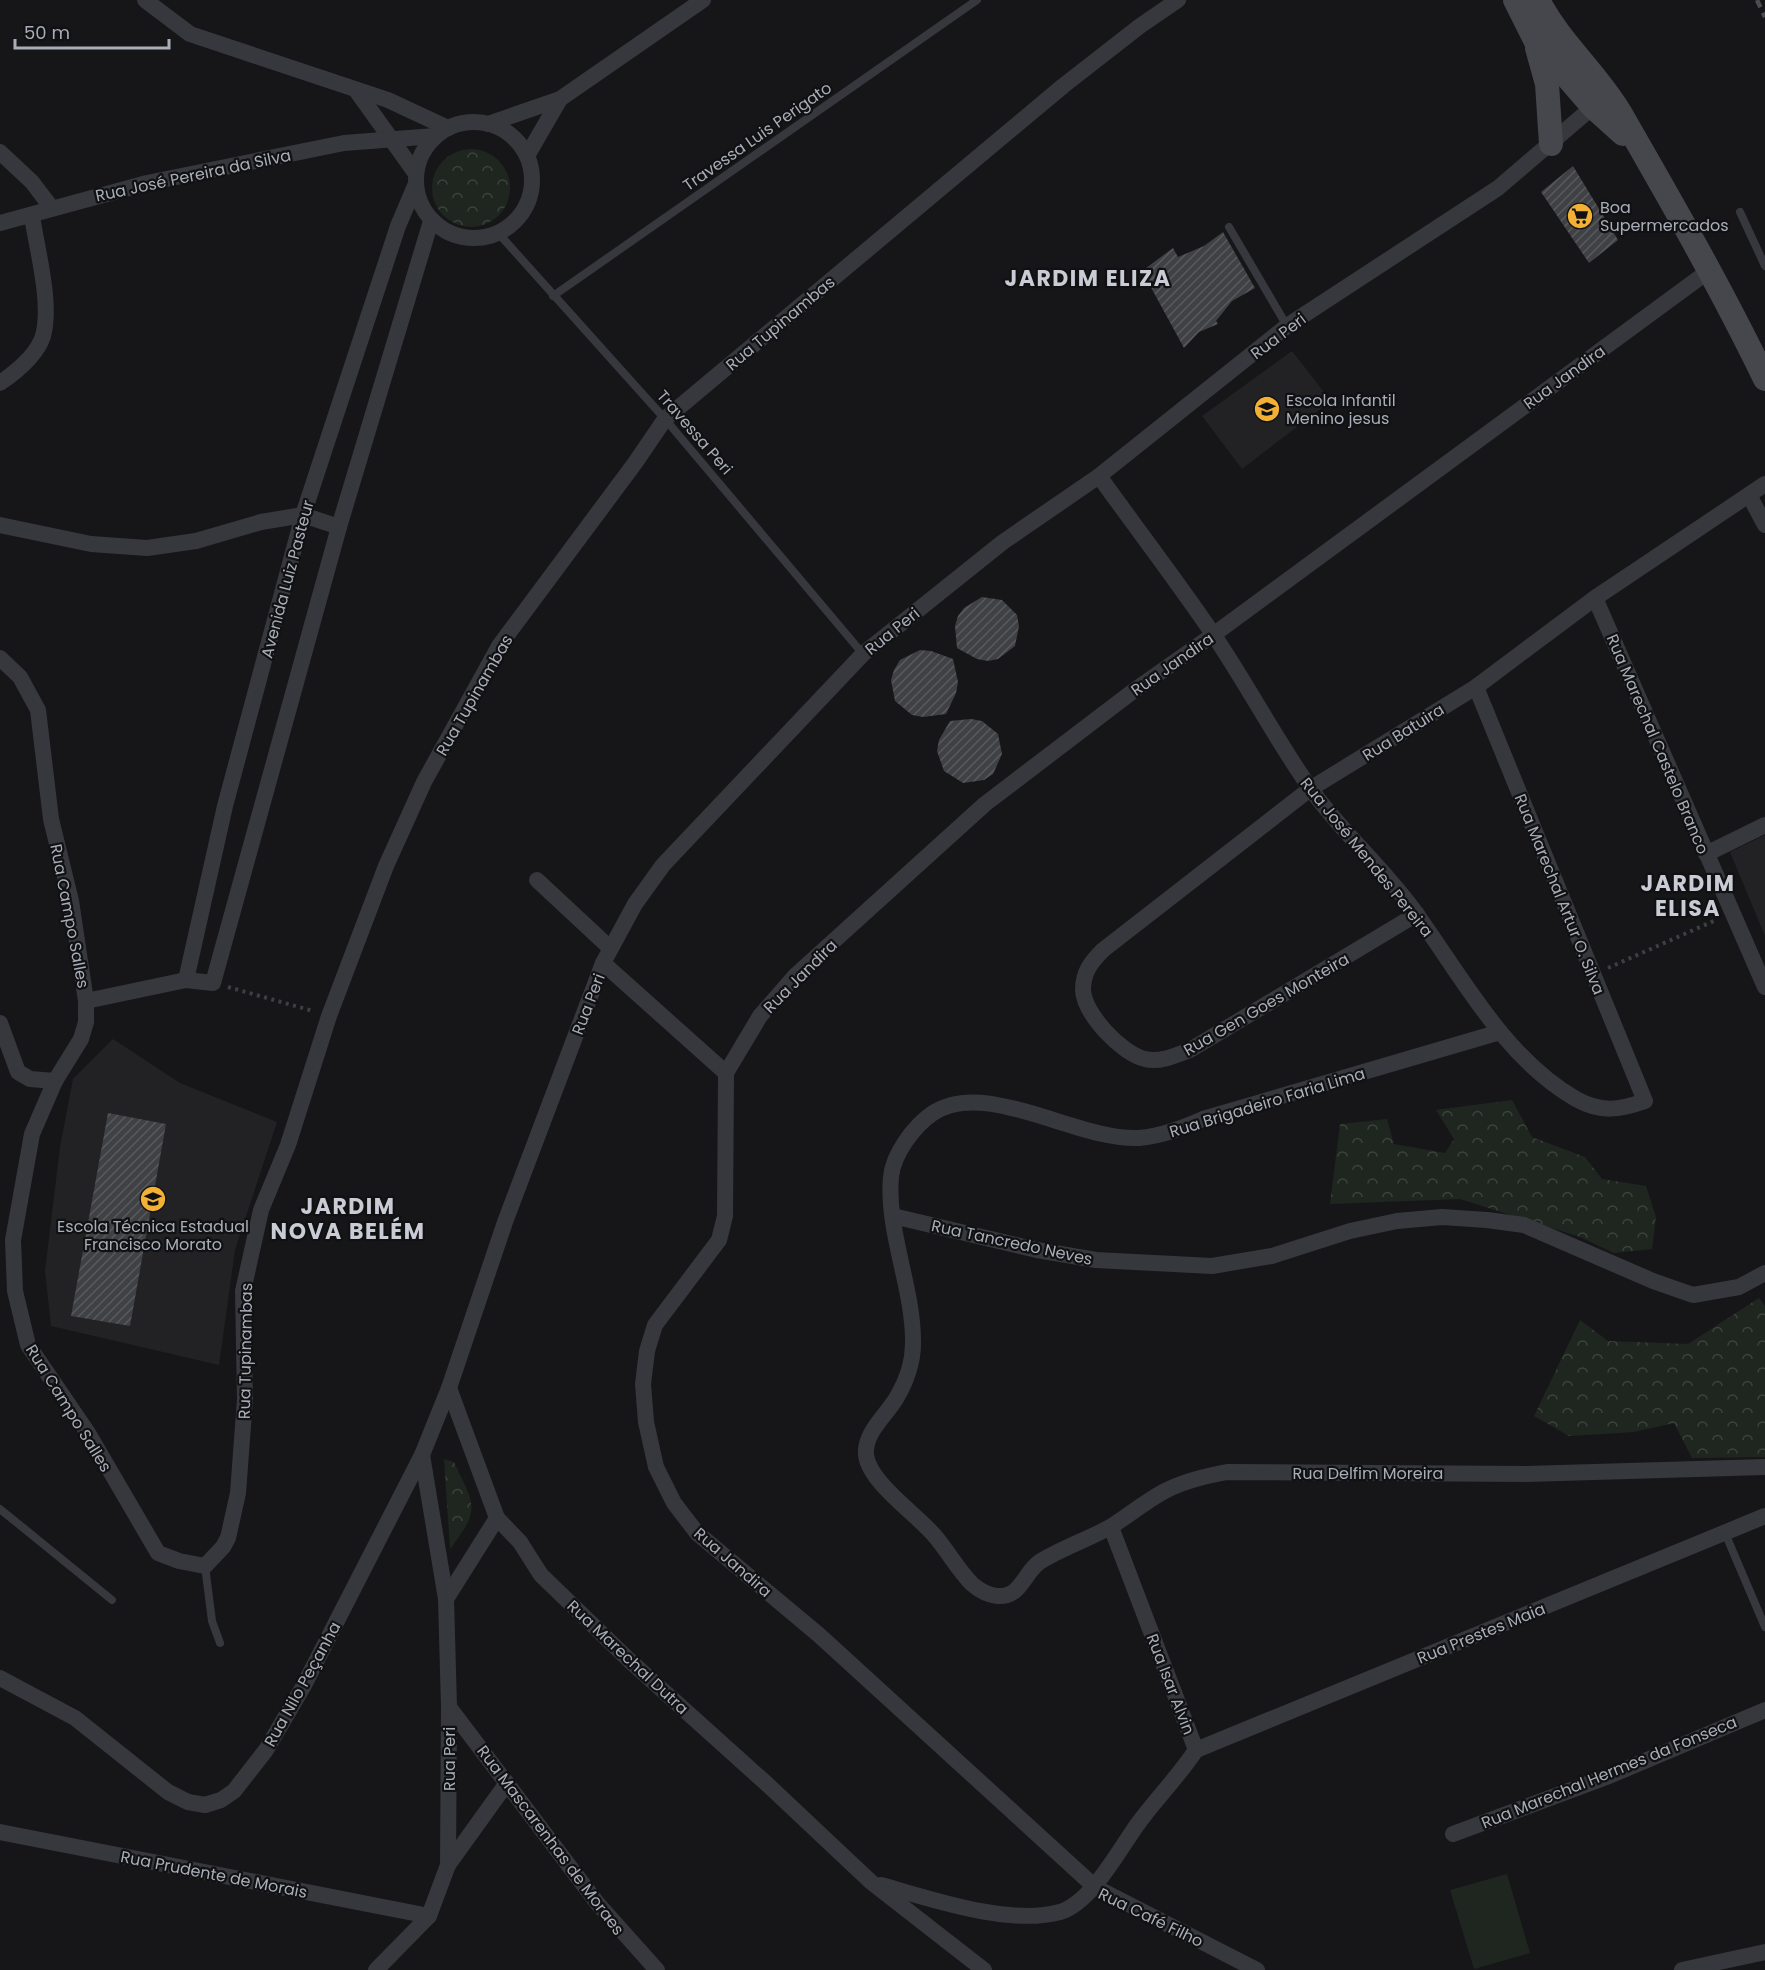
<svg xmlns="http://www.w3.org/2000/svg" width="1765" height="1970" viewBox="0 0 1765 1970" font-family="Poppins,sans-serif">
	<style>
		.built { fill: #222225 }
		.forest { fill: url(#forest-crowns) }
		.pitch { fill: #1e261f }
		.building { fill: url(#building-hatch) }
		.lines { fill: none; stroke-linecap: round; stroke-linejoin: round }
		.path { stroke: #3d3f44; stroke-width: 4; stroke-dasharray: 3 4.5; stroke-linecap: butt }
		.lane { stroke: #37383d; stroke-width: 8 }
		.street { stroke: #37383d; stroke-width: 16 }
		.secondary { stroke: #45474d; stroke-width: 24 }
		.rail { stroke: #4a4c52; stroke-width: 4.5; stroke-dasharray: 8 6; stroke-linecap: butt }
		.labels { text-anchor: middle; stroke-width: 4.5; stroke-linejoin: round; paint-order: stroke }
		.street-label { font-size: 16px; fill: #a8adb8; stroke: #111113 }
		.poi-label { font-size: 16px; fill: #a8adb8; stroke: #111113; text-anchor: start }
		.district-label { font-size: 22px; font-weight: bold; letter-spacing: 1.5px; fill: #c9ccd4; stroke: #111113 }
	</style>
	<defs>
		<pattern id="forest-crowns" width="20" height="18" patternUnits="userSpaceOnUse" patternTransform="scale(1.5)"><rect width="20" height="18" fill="#1e261f"/><path d="M2 6a3 3 0 1 1 6 0M12 15a3 3 0 1 1 6 0" fill="none" stroke="#3c433d"/></pattern>
		<pattern id="building-hatch" width="6" height="6" patternUnits="userSpaceOnUse" patternTransform="scale(1.5)"><rect width="6" height="6" fill="#404145"/><path d="M-1 1l2-2M0 6l6-6M5 7l2-2" fill="none" stroke="#595a5e"/></pattern>
	</defs>
	<rect width="100%" height="100%" fill="#161618"/>
	<g class="built">
		<polygon points="1292,351 1331,401 1242,469 1202,416"/>
		<polygon points="1765,835 1765,936 1730,852"/>
		<polygon points="113,1039 180,1083 277,1122 235,1250 219,1365 51,1326 45,1271 60,1147 73,1079"/>
	</g>
	<g class="forest">
		<circle cx="471" cy="188" r="39"/>
		<polygon points="1512,1100 1532,1137 1585,1157 1602,1179 1646,1186 1656,1217 1652,1249 1614,1253 1580,1237 1460,1199 1330,1204 1340,1124 1387,1119 1394,1144 1445,1153 1454,1139 1436,1110"/>
		<polygon points="1759,1298 1765,1306 1765,1457 1692,1458 1674,1423 1634,1432 1569,1436 1534,1416 1580,1320 1608,1341 1688,1344"/>
		<path d="M444,1459L454,1462C475,1507 481,1508 450,1549Z"/>
	</g>
	<polygon class="pitch" points="1507,1874 1530,1953 1474,1969 1450,1890"/>
	<g class="building">
		<polygon points="1573,166 1618,240 1589,263 1541,192"/>
		<polygon points="1223,232 1255,288 1232,301 1216,321 1218,324 1199,332 1184,348 1142,271 1173,248 1178,257 1204,246"/>
		<polygon points="982,597 1002,600 1017,615 1019,626 1015,646 998,659 988,661 977,659 957,648 955,626 958,616 964,608"/>
		<polygon points="920,650 931,651 953,659 958,682 956,693 946,714 923,717 912,715 895,701 891,680 894,670 900,660"/>
		<polygon points="971,719 982,721 998,734 1002,754 993,774 984,780 963,783 944,771 937,751 939,740 950,721"/>
		<polygon points="108,1113 166,1124 130,1326 71,1316"/>
	</g>
	<g class="lines">
		<g class="path">
			<polyline points="1608,968 1716,920"/>
			<polyline points="228,987 313,1011"/>
		</g>
		<g class="lane">
			<polyline points="1740,212 1765,266"/>
			<polyline points="1229,227 1287,326"/>
			<polyline points="499,234 665,419 863,654"/>
			<polyline points="553,296 977,0"/>
			<polyline points="0,1509 112,1600"/>
			<polyline points="1725,1533 1765,1627"/>
			<polyline points="205,1566 212,1621 220,1643"/>
		</g>
		<g class="street">
			<polyline points="145,0 190,34 388,100 448,128"/>
			<polyline points="356,90 414,171"/>
			<circle cx="474" cy="180" r="58"/>
			<polyline points="488,124 560,99 703,0"/>
			<polyline points="0,152 32,182 51,207"/>
			<polyline points="527,156 560,99"/>
			<polyline points="0,223 147,183 344,143 435,136"/>
			<path d="M0,383C16,372 37,355 43,336C52,303 37,250 32,216"/>
			<path d="M1099,476C1137,529 1177,581 1213,634C1247,684 1275,738 1310,788C1342,833 1386,870 1418,916C1463,979 1506,1059 1576,1099C1601,1113 1620,1110 1645,1101L1476,687"/>
			<polyline points="1749,495 1765,525"/>
			<polyline points="0,525 91,544 147,548 196,541 261,522 303,515 339,527"/>
			<polyline points="1595,598 1765,987"/>
			<polyline points="0,658 20,677 38,710 51,819 71,901 86,1001 86,1022 81,1039 55,1081 32,1134 13,1240 15,1291 28,1345 88,1433 158,1553 179,1561 205,1566 223,1547 228,1538 238,1493 245,1399 243,1291 261,1210 288,1145 329,1016 386,866 424,782 499,646 635,463 665,419 1063,86 1140,26 1178,0"/>
			<polyline points="1706,854 1765,825"/>
			<polyline points="537,880 610,948"/>
			<path d="M1417,914L1190,1050C1177,1055 1159,1063 1145,1059C1122,1054 1084,1014 1083,990C1083,972 1091,962 1103,950L1310,789L1476,687L1595,598L1765,484"/>
			<polyline points="603,963 726,1073"/>
			<polyline points="186,980 225,806 303,515 398,226 415,186"/>
			<polyline points="86,1001 186,980 213,983 339,527 431,221"/>
			<polyline points="0,1023 18,1072 30,1079 55,1081"/>
			<path d="M1500,1032L1203,1119C1182,1128 1162,1136 1139,1138C1077,1141 986,1078 933,1113C914,1126 893,1154 891,1177C886,1231 914,1289 913,1344C913,1362 906,1382 897,1397C887,1415 864,1432 866,1455C869,1482 916,1514 934,1535C948,1551 957,1569 972,1584C979,1590 987,1595 997,1596C1022,1598 1024,1571 1041,1561C1064,1547 1089,1539 1112,1526C1129,1515 1145,1502 1163,1492C1183,1481 1205,1476 1227,1472L1526,1474L1765,1467"/>
			<polyline points="893,1216 1037,1250 1096,1260 1212,1266 1272,1256 1350,1231 1397,1221 1442,1217 1487,1220 1524,1225 1653,1281 1693,1295 1739,1287 1765,1273"/>
			<polyline points="449,1388 497,1518 520,1542 541,1575 629,1660 768,1785 871,1882 984,1970"/>
			<polyline points="446,1599 497,1518"/>
			<polyline points="0,1678 75,1718 168,1792 188,1802 205,1805 221,1800 234,1791 266,1750 303,1687 422,1455 449,1388 505,1222 603,963 635,904 663,865 863,654 1003,542 1099,476 1287,326 1498,188 1601,100"/>
			<polyline points="449,1707 598,1904 657,1970"/>
			<polyline points="1196,1750 1765,1516"/>
			<polyline points="0,1832 429,1916"/>
			<polyline points="1453,1834 1609,1776 1765,1710"/>
			<polyline points="448,1865 507,1783"/>
			<path d="M881,1885C931,1899 1009,1926 1060,1912C1091,1903 1119,1850 1137,1825C1156,1799 1178,1777 1196,1750L1111,1527"/>
			<polyline points="376,1970 429,1916 448,1865 449,1707 446,1599 422,1455"/>
			<polyline points="1257,1970 1095,1887 819,1635 697,1533 674,1503 656,1467 646,1422 643,1384 647,1351 655,1325 719,1240 725,1216 726,1073 760,1016 795,976 985,804 1132,692 1213,635 1710,270"/>
			<polyline points="1682,1970 1765,1952"/>
		</g>
		<g class="secondary">
			<polyline points="1515,0 1535,40 1592,106 1623,134"/>
			<path d="M1538,0C1560,43 1597,73 1621,114C1671,201 1721,288 1765,379"/>
			<polyline points="1537,48 1547,84 1551,144"/>
		</g>
		<polyline class="rail" points="1757,0 1765,17"/>
	</g>
	<defs>
		<g id="supermarket-disc" transform="scale(1.35)"><circle r="9.5" fill="#f2b134" stroke="#111113"/><path d="M-6-5.5h2.5l.6 2H6L4.5 2H-2.5L-4.4-4H-6ZM-1.5 3.2a1.3 1.3 0 1 0 .1 0ZM3 3.2a1.3 1.3 0 1 0 .1 0Z" fill="#111"/></g>
		<g id="school-disc" transform="scale(1.35)"><circle r="9.5" fill="#f2b134" stroke="#111113"/><path d="M0-5L7-2L0 1L-7-2ZM-4 1L0 2.5L4 1V4Q0 6-4 4Z" fill="#111"/></g>
		<g id="university-disc" transform="scale(1.35)"><circle r="9.5" fill="#f2b134" stroke="#111113"/><path d="M0-5L7-2L0 1L-7-2ZM-4 1L0 2.5L4 1V4Q0 6-4 4Z" fill="#111"/></g>
	</defs>
	<g fill-rule="evenodd">
		<use href="#supermarket-disc" x="1580" y="216"/>
		<use href="#school-disc" x="1267" y="409"/>
		<use href="#university-disc" x="153" y="1199"/>
	</g>
	<g class="labels">
		<g class="street-label">
			<text transform="translate(757 136) rotate(-35)" y="6">Travessa Luis Perigato</text>
			<text transform="translate(193 175) rotate(-12)" y="6">Rua José Pereira da Silva</text>
			<text transform="translate(780 323) rotate(-40)" y="6">Rua Tupinambas</text>
			<text transform="translate(1278 336) rotate(-37)" y="6">Rua Peri</text>
			<text transform="translate(1564 377) rotate(-36)" y="6">Rua Jandira</text>
			<text transform="translate(695 432) rotate(49)" y="6">Travessa Peri</text>
			<text transform="translate(287 579) rotate(-75)" y="6">Avenida Luiz Pasteur</text>
			<text transform="translate(892 631) rotate(-39)" y="6">Rua Peri</text>
			<text transform="translate(1172 664) rotate(-35)" y="6">Rua Jandira</text>
			<text transform="translate(474 695) rotate(-60)" y="6">Rua Tupinambas</text>
			<text transform="translate(1403 732) rotate(-32)" y="6">Rua Batuira</text>
			<text transform="translate(1658 744) rotate(67)" y="6">Rua Marechal Castelo Branco</text>
			<text transform="translate(1367 857) rotate(51)" y="6">Rua José Mendes Pereira</text>
			<text transform="translate(1560 894) rotate(68)" y="6">Rua Marechal Artur O. Silva</text>
			<text transform="translate(70 916) rotate(79)" y="6">Rua Campo Salles</text>
			<text transform="translate(800 976) rotate(-45)" y="6">Rua Jandira</text>
			<text transform="translate(588 1004) rotate(-69)" y="6">Rua Peri</text>
			<text transform="translate(1266 1004) rotate(-30)" y="6">Rua Gen Goes Monteira</text>
			<text transform="translate(1267 1102) rotate(-17)" y="6">Rua Brigadeiro Faria Lima</text>
			<text transform="translate(1012 1242) rotate(12)" y="6">Rua Tancredo Neves</text>
			<text transform="translate(245 1351) rotate(-89)" y="6">Rua Tupinambas</text>
			<text transform="translate(69 1408) rotate(58)" y="6">Rua Campo Salles</text>
			<text x="1368" y="1479">Rua Delfim Moreira</text>
			<text transform="translate(733 1562) rotate(41)" y="6">Rua Jandira</text>
			<text transform="translate(1481 1633) rotate(-22)" y="6">Rua Prestes Maia</text>
			<text transform="translate(628 1657) rotate(43)" y="6">Rua Marechal Dutra</text>
			<text transform="translate(302 1684) rotate(-61)" y="6">Rua Nilo Peçanha</text>
			<text transform="translate(1171 1684) rotate(69)" y="6">Rua Isar Alvin</text>
			<text transform="translate(449 1759) rotate(-90)" y="6">Rua Peri</text>
			<text transform="translate(1609 1772) rotate(-22)" y="6">Rua Marechal Hermes da Fonseca</text>
			<text transform="translate(551 1840) rotate(53)" y="6">Rua Mascarenhas de Moraes</text>
			<text transform="translate(214 1874) rotate(11)" y="6">Rua Prudente de Morais</text>
			<text transform="translate(1151 1917) rotate(26)" y="6">Rua Café Filho</text>
		</g>
		<g class="poi-label">
			<text x="1600" y="213">Boa<tspan x="1600" dy="18">Supermercados</tspan></text>
			<text x="1286" y="406">Escola Infantil<tspan x="1286" dy="18">Menino jesus</tspan></text>
			<text x="153" y="1232" text-anchor="middle">Escola Técnica Estadual<tspan x="153" dy="18">Francisco Morato</tspan></text>
		</g>
		<g class="district-label">
			<text x="1088" y="286">JARDIM ELIZA</text>
			<text x="1688" y="891">JARDIM<tspan x="1688" dy="25">ELISA</tspan></text>
			<text x="348" y="1214">JARDIM<tspan x="348" dy="25">NOVA BELÉM</tspan></text>
		</g>
	</g>
	<path d="M15 39v9h154v-9" fill="none" stroke="#a8adb8" stroke-width="3"/>
	<text x="24" y="39" font-size="18" fill="#a8adb8" stroke="#111113" stroke-width="4.5" paint-order="stroke">50 m</text>
</svg>
